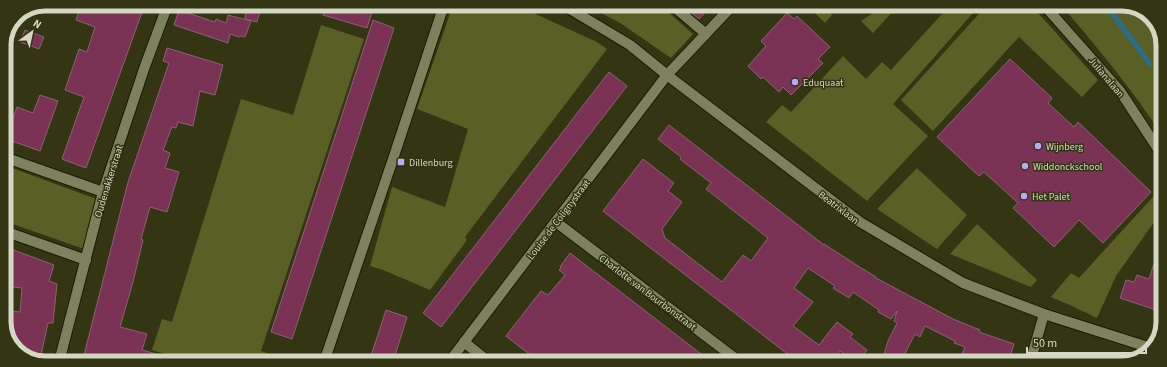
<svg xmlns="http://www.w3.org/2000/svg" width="1167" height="367" viewBox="0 0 1167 367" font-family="'Source Sans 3',sans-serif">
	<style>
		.green { fill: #5a5f25 }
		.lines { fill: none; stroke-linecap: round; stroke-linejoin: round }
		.stream { stroke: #276e8f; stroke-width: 5 }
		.building { fill: #7b3355; stroke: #896373 }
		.minor-casing { stroke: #1b1d00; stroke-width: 12 }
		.tertiary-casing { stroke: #1b1d00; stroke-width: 12 }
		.minor { stroke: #7d815d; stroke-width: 10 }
		.tertiary { stroke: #7d815d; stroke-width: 10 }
		.poi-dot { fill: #baaaf6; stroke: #333513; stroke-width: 1.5 }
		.labels { text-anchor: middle; stroke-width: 3; stroke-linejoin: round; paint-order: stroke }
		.street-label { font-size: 10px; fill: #d4d7c3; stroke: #333513 }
		.poi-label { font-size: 10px; fill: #d4d7c3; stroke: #333513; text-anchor: start }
		.rim { fill: none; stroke: #d4d7c3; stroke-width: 5 }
	</style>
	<rect width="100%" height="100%" fill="#333513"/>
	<g class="green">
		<polygon points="453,5 516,5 597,42 607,49 465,237 467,240 430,290 383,270 370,266 392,187 445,207 468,129 417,109"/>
		<polygon points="586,5 660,5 693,34 671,58 620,23"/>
		<polygon points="807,5 811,5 817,12 824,5 832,15 825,23"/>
		<polygon points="885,5 899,5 873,33 861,21"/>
		<polygon points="950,5 980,5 893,104 928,136 867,201 766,122 782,105 791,112 843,56 866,79 882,62 891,70"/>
		<polygon points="987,5 1031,5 1098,80 1082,97 1019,37 933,131 901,100"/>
		<path d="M1061,5H1132L1153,18L1163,43L1162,135C1132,89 1097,47 1061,5Z"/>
		<polygon points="321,25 364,39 261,351 286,359 285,362 193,362 152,350 162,319 172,322 241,99 293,115"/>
		<polygon points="4,165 99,200 84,249 4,221"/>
		<polygon points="917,168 967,215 937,249 877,209"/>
		<polygon points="1162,187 1162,211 1116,276 1097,318 1072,306 1051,297 1071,273 1079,278"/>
		<polygon points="977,224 1037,280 1031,287 950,254"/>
	</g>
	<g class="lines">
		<polyline class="stream" points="1106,5 1150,64"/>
	</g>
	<g class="building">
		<polygon points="81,4 145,4 86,168 62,159 84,97 65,90 79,49 87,52 95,27 76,20"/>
		<polygon points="246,4 262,4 257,22 245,19"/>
		<polygon points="326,4 341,4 372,12 367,28 323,15"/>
		<polygon points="682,5 712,5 699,19"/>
		<polygon points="179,10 215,22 216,19 226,23 228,15 251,21 245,37 240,36 239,37 230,34 228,43 174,25"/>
		<polygon points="787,13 794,19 797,16 830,47 818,59 823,63 791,95 783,87 779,92 763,77 761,79 748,66 766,46 761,41"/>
		<polygon points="373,20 394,28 292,339 271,332"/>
		<polygon points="25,30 44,37 39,49 20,42"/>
		<polygon points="167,48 223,65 215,95 200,91 193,126 178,122 176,128 172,127 163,150 170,153 165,168 179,172 167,212 150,207 141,239 143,240 133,282 120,327 147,334 142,350 171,358 171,362 108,362 84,355 128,182 169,63 163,61"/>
		<polygon points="1010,59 1052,98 1048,103 1074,127 1078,122 1151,192 1103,243 1079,220 1054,247 1013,208 1018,203 984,172 979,176 937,137"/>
		<polygon points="609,72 627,86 441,327 423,313"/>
		<polygon points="40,95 58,101 40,151 6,139 17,107 33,113"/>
		<polygon points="669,125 824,245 824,244 858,266 876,277 876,278 953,319 980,330 979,332 1014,344 1008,363 962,363 965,355 962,354 965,347 954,343 955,341 925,326 920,337 915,334 900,363 883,358 888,341 897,323 894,321 897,311 891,319 878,312 879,310 853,292 849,298 833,288 835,286 808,268 794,288 813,302 793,326 819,345 837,322 853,334 850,337 867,350 857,363 840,351 831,363 799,363 603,211 643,159 674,183 668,191 682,202 662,229 665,238 722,282 743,255 751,261 768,238 706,189 711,183 680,159 681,157 658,139"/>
		<polygon points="8,248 54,265 49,281 57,284 53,323 48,323 41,355 36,354 35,362 14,349 4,324 4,310 20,312 22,288 4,286 4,261"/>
		<polygon points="1159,248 1162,249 1162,312 1120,298 1126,280 1134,282 1137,275 1149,279"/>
		<polygon points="570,253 696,350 712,362 540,362 520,347 506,336 541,291 548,295 565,275 559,270 561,268 560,267"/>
		<polygon points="386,310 407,317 393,362 369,362"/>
	</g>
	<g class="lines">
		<g class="minor-casing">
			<g id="minor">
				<polyline points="672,5 706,34"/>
				<polyline points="1044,5 1120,91 1162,155"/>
				<polyline points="4,157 103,192"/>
				<polyline points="556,222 740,362"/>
				<polyline points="4,231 86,260"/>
				<polyline points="464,342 489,362"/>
				<polyline points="59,362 103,192 145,66 168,4"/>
				<polyline points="324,362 392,162 444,5"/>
				<polyline points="449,362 667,75 733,5"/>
				<polyline points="1030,363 1044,314"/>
			</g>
		</g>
		<g class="tertiary-casing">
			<polyline id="tertiary" points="561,5 565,6 630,45 667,75 860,222 963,283 1044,314 1151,348"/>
		</g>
		<use href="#minor" class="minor"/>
		<use href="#tertiary" class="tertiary"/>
	</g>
	<g class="poi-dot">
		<circle cx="795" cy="82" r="4"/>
		<circle cx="1038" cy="146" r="4"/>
		<rect x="397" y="158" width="8" height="8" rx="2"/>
		<circle cx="1025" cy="166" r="4"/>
		<circle cx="1024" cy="196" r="4"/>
	</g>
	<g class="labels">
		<g class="street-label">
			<text transform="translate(1107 77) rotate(50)" y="4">Julianalaan</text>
			<text transform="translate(108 181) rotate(-73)" y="4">Oudenakkerstraat</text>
			<text transform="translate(839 207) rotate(37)" y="4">Beatrixlaan</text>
			<text transform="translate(558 219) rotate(-53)" y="4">Louise de Colignystraat</text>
			<text transform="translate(648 292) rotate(37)" y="4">Charlotte van Bourbonstraat</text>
		</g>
		<g class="poi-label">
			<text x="803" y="86">Eduquaat</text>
			<text x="1046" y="150">Wijnberg</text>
			<text x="409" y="166">Dillenburg</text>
			<text x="1033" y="170">Widdonckschool</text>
			<text x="1032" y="200">Het Palet</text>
		</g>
	</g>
	<path d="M0 0H1167V367H0ZM45 11H1122A34 34 0 0 1 1156 45V322A34 34 0 0 1 1122 356H45A34 34 0 0 1 11 322V45A34 34 0 0 1 45 11Z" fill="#333513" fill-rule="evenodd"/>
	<path class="rim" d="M45 11H1122A34 34 0 0 1 1156 45V322A34 34 0 0 1 1122 356H45A34 34 0 0 1 11 322V45A34 34 0 0 1 45 11Z"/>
	<g transform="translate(32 32) rotate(33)" stroke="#333513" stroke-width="3" paint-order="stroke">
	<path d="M0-3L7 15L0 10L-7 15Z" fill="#d4d7c3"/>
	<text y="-6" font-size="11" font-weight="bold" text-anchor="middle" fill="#d4d7c3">N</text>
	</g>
	<path d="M1027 347v6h119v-6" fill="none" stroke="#d4d7c3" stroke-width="2"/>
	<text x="1033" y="347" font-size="12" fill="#d4d7c3" stroke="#333513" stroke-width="3" paint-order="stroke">50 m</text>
</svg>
